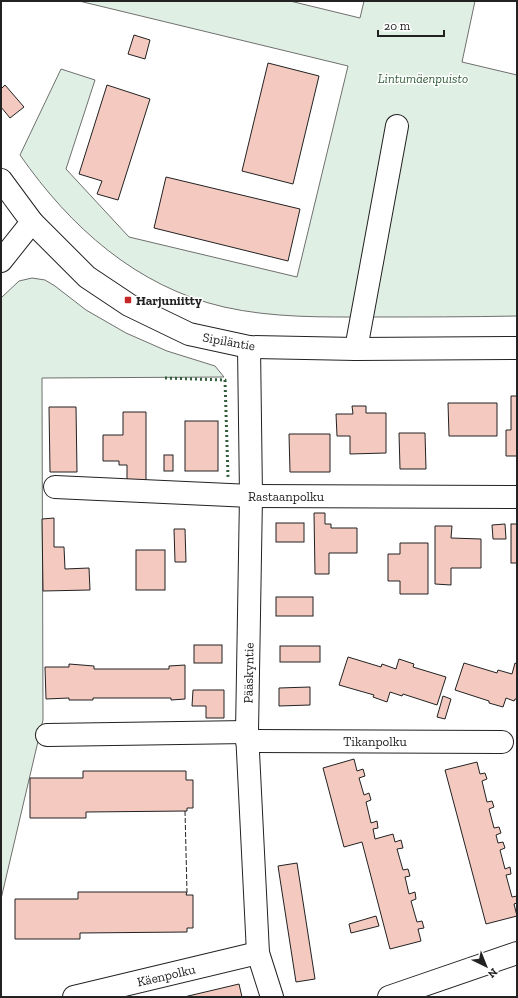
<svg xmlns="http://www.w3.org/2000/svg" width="518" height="998" viewBox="0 0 518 998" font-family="'Zilla Slab',serif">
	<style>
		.green { fill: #e0efe3; stroke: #6f6f6f }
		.building { fill: #f3c9c0; stroke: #222 }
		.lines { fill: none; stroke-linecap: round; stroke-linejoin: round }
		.minor-casing { stroke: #222; stroke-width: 24 }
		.minor { stroke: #fff; stroke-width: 22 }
		.hedge { stroke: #2f5e38; stroke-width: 3; stroke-dasharray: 2 3; stroke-linecap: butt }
		.fence { stroke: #222; stroke-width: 1; stroke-dasharray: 5 2; stroke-linecap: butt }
		.poi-dot { fill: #c62828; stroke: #fff; stroke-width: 1.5 }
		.labels { text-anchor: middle; stroke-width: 3; stroke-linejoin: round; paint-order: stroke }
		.park-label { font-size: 13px; font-style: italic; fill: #2f5e38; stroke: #fff }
		.poi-label { font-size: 13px; font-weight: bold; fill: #222; stroke: #fff; text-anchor: start }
		.street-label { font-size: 13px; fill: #222; stroke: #fff }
	</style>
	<rect width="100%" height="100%" fill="#fff"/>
	<g class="green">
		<path d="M79,1H290L360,18L364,1H475L462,62L517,75V316C469,317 420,317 372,317C322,317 273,318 224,307C137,287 70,227 20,155L61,69L95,80L66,169L129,237L297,277L348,66Z"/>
		<polygon points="32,278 45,280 55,286 86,310 126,333 167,351 215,366 224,377 42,378 43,720 1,899 1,298 19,281"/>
	</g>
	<g class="building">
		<polygon points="134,35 150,40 145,59 128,54"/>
		<polygon points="268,63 319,76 293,184 242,171"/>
		<polygon points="5,85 24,107 10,118 1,107 1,89"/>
		<polygon points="107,85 150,99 118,200 97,194 102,181 79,174"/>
		<polygon points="166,177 300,209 288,261 154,228"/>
		<polygon points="511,396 517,396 517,456 506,456 506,430 511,430"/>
		<polygon points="448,403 497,403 497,436 449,436"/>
		<polygon points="352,406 366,406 366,413 386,413 386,453 350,454 350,436 337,436 336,414 353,414"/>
		<polygon points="49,407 76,407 77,472 50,472"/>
		<polygon points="123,412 146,412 146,481 127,481 127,465 119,465 119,461 103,461 103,435 123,435"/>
		<rect x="185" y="421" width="33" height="50"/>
		<polygon points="399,433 425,433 426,469 400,469"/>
		<polygon points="289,434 330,434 330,472 290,472"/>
		<rect x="164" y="455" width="9" height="16"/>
		<polygon points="314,513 325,513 325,524 331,524 331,528 357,528 357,553 329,553 329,574 315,574"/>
		<polygon points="54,518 54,547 64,547 65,569 89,568 90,590 43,591 42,519"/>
		<rect x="276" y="523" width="28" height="19"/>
		<polygon points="505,524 506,539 493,539 492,525"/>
		<rect x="511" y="524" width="6" height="39"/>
		<polygon points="435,526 452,526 451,538 481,539 481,568 451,568 451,585 435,584"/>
		<polygon points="174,529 185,529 186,562 175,562"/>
		<polygon points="400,543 428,543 428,594 400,594 400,581 388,581 388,554 400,554"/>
		<rect x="136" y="550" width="29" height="40"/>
		<rect x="276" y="597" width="37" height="19"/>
		<rect x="194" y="645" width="28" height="18"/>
		<rect x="280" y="646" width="40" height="16"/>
		<polygon points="348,657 381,667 382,664 396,669 399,659 414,664 413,667 446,677 437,705 403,694 402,696 390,692 387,702 373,697 374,695 339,685"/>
		<polygon points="464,663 497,673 498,670 512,674 515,663 517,664 517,699 515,699 514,701 506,698 503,707 489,703 489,701 455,690"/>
		<polygon points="69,664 94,666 94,669 169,669 169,666 185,665 185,699 171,700 171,698 93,698 93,700 69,700 69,698 46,699 45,667 69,667"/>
		<polygon points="310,687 310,705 279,706 279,688"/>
		<polygon points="193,690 224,690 224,718 206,718 206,706 192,706"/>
		<polygon points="443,696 451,699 445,719 437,717"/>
		<polygon points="354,759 357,771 363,769 365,776 359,778 364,795 369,793 371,800 366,802 371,823 377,821 378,828 373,829 375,839 393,834 395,842 401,840 403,848 397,849 403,870 408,869 410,876 405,877 409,894 415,892 416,899 411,901 417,922 422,921 424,928 418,929 421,941 390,949 362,842 344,847 323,768"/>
		<polygon points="477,762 480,774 485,773 487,779 482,781 487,802 492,801 494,807 489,809 494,828 499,827 501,833 496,835 498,843 503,842 505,848 500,850 505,869 510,867 511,874 506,875 512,897 517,896 517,903 514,904 517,916 486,924 445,770"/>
		<polygon points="83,771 186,771 186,780 193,780 193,808 187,808 187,811 86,812 86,818 30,818 30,778 83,778"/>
		<polygon points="297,863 315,979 296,982 278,866"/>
		<polygon points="78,892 187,892 186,895 193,895 193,928 187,928 187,932 80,933 80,939 15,939 15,899 78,899"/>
		<polygon points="376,916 379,926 351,933 349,924"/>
		<polygon points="239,984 242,997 184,997"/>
	</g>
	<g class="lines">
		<g class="minor-casing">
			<g id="minor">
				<polyline points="1,180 32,222 87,277 129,305 189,334 249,347 356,349 517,348"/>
				<polyline points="1,261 32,222"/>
				<polyline points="249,347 251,496 247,732 258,953 272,997"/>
				<polyline points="356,349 397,126"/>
				<polyline points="55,487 251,496 517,497"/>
				<polyline points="47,735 247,732"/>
				<polyline points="247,741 502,742"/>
				<polyline points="74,997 258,953"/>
				<polyline points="389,997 517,953"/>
			</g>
		</g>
		<use href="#minor" class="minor"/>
		<polyline class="hedge" points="165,378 225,380 228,477"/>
		<polyline class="fence" points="185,811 187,892"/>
	</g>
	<rect class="poi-dot" x="124" y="296" width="8" height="8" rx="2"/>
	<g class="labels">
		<g class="park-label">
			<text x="423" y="83">Lintumäenpuisto</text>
		</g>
		<g class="poi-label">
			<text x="136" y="305">Harjuniitty</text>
		</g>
		<g class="street-label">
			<text transform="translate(229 341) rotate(10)" y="5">Sipiläntie</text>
			<text x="286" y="501">Rastaanpolku</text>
			<text transform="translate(248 673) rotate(-89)" y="5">Pääskyntie</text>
			<text x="375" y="746">Tikanpolku</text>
			<text transform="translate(166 975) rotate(-13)" y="5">Käenpolku</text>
		</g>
	</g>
	<rect width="518" height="998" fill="none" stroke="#222222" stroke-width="4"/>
	<g transform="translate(486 966) rotate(137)" stroke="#ffffff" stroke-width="3" paint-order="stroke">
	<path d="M0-3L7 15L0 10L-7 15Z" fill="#222222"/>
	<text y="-6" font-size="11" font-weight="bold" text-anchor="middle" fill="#222222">N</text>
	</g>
	<path d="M378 30v6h66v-6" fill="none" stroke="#222222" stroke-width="2"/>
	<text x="384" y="30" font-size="12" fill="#222222" stroke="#ffffff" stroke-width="3" paint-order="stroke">20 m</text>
</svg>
